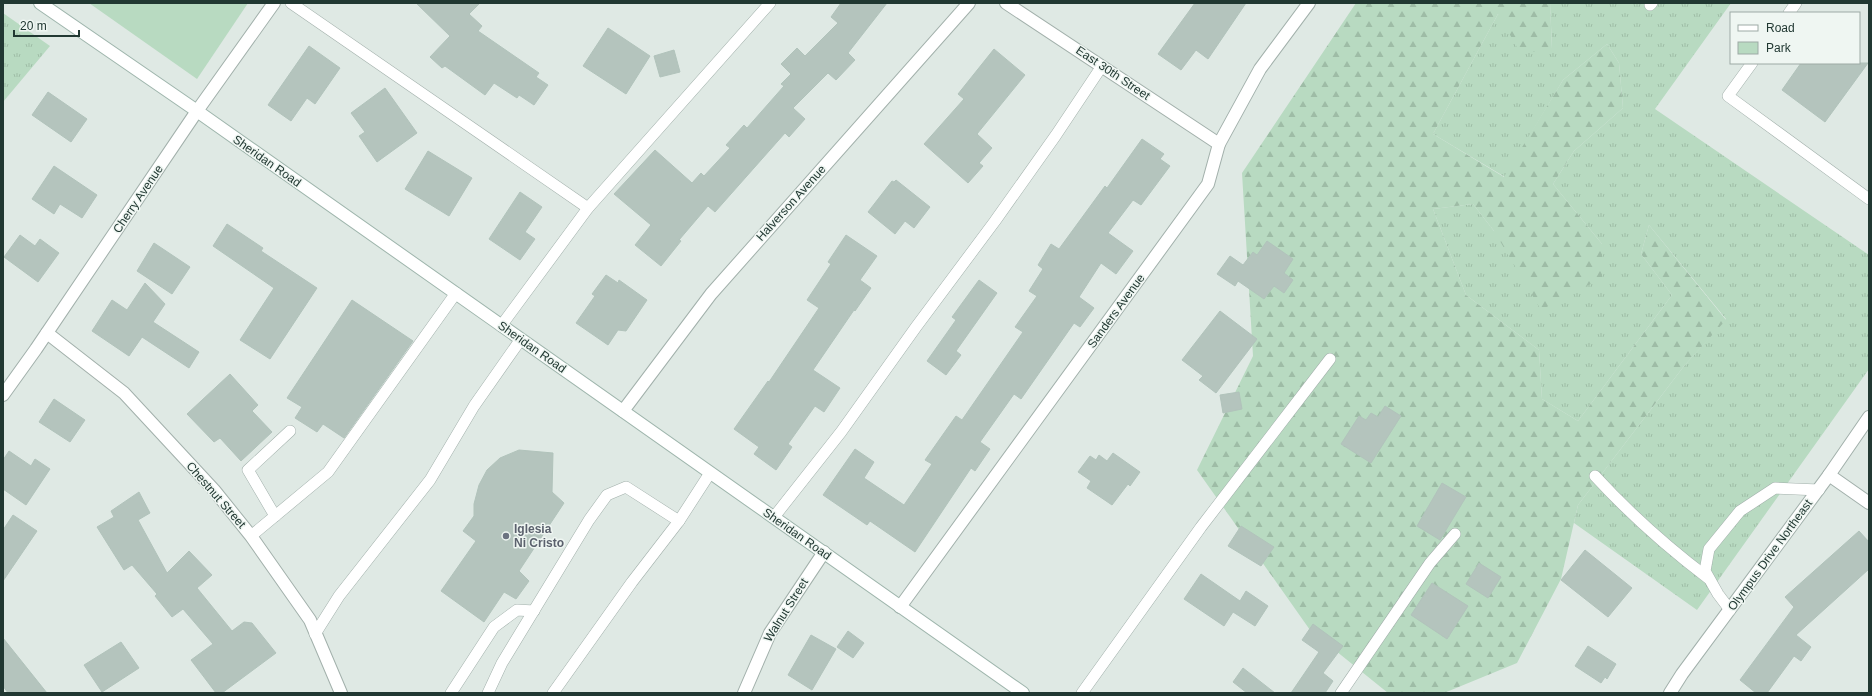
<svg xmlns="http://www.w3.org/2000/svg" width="1872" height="696" viewBox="0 0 1872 696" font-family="Helvetica,sans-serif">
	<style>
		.grass { fill: url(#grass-tufts) }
		.forest { fill: url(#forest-firs) }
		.park { fill: #b8dac1 }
		.building { fill: #b4c4bd; stroke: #b1c3bb }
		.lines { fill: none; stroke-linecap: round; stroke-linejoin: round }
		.service-casing { stroke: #a2b0ab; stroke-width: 12 }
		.minor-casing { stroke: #a2b0ab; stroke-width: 14 }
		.tertiary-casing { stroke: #a2b0ab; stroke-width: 14 }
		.secondary-casing { stroke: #9eb5ac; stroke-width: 14 }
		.service { stroke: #fff; stroke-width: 11 }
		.minor { stroke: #fff; stroke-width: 12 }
		.tertiary { stroke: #fff; stroke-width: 12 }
		.secondary { stroke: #fff; stroke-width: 12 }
		.worship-dot { fill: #6b7280; stroke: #eff6f2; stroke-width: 1.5 }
		.labels { text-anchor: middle; stroke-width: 3; stroke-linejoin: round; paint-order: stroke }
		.street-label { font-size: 12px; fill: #213832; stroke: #eff6f2 }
		.worship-label { font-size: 12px; font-weight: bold; fill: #5b616d; stroke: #eff6f2; text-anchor: start }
	</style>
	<defs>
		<pattern id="grass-tufts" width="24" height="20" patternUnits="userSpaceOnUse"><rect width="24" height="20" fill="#b8dac1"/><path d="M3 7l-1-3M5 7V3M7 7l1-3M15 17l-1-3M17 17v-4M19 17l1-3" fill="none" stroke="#9ebca6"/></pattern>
		<pattern id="forest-firs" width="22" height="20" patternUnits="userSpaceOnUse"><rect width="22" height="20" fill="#b8dac1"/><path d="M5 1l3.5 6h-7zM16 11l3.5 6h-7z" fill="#9ebca6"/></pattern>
	</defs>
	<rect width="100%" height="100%" fill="#dfe9e4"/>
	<g class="grass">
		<polygon points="1550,3 1731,3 1655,109 1869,255 1869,369 1697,610 1574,523 1578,505 1684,366 1726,319 1649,225 1641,254 1672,295 1578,421 1542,399 1539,350 1466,295 1433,209 1473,204 1494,231 1602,244 1553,184 1574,151 1623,108 1619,63 1607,44 1563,80 1505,177 1433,134 1498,14 1552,48"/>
		<polygon points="3,13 50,46 3,102"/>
	</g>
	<polygon class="forest" points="1356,3 1550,3 1552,49 1521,54 1498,14 1433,134 1504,177 1563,80 1607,44 1619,63 1623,108 1574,151 1553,184 1602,244 1602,278 1541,310 1494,231 1473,204 1433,209 1466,295 1539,350 1542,399 1578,421 1672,295 1641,254 1649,225 1726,320 1684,366 1578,505 1561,579 1517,663 1444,693 1388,693 1310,630 1197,470 1253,356 1242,173"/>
	<polygon class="park" points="89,3 248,3 197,79"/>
	<g class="building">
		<polygon points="416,3 480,3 469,14 482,26 478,31 539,73 536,77 548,85 534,105 519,95 517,98 494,83 485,95 445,66 442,68 430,57 450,36"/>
		<polygon points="841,3 887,3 848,53 855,60 836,80 828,73 793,108 805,119 789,137 785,133 715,212 708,206 679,240 681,241 661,266 635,245 651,225 614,194 655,150 692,183 701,173 704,176 730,148 726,145 744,125 747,128 784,86 781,84 791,74 781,64 797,48 805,56 838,23 831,17"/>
		<polygon points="1195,3 1246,3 1208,59 1196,50 1181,70 1158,54"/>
		<polygon points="608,28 650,56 626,94 583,66"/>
		<polygon points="309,46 340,68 315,104 307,98 291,121 268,105"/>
		<polygon points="994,49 1025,75 977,134 992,148 979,163 983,166 968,183 924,144 964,99 958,94"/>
		<polygon points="674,50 680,72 660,77 654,56"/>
		<polygon points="1801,63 1868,63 1825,122 1782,90"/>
		<polygon points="385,88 417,133 377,162 359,136 365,132 351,113"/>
		<polygon points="48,92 87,119 71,142 32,115"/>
		<polygon points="1142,139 1164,154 1160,159 1170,166 1141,205 1133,200 1108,233 1133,251 1116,274 1101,263 1079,297 1094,308 1080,327 1074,323 1021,399 1014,394 980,442 990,449 975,471 971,468 915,552 870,521 867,525 823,495 855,449 874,462 864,478 904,505 932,464 925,460 956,416 962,420 1023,332 1015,327 1037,296 1029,291 1043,269 1038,265 1051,244 1059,249 1105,186 1107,188"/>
		<polygon points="428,151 472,178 449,216 405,189"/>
		<polygon points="54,166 97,195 82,218 60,204 54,214 32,199"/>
		<polygon points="896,180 930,207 914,228 905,221 895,234 868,212 892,181 894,182"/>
		<polygon points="520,192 542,207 525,232 535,239 520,260 489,239"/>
		<polygon points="227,224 263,248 261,251 317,288 270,359 240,340 274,288 213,246"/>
		<polygon points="20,235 35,246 40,239 59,253 38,282 4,257"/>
		<polygon points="846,235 877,256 860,280 871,288 855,311 854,310 813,370 840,388 824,412 815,406 788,444 792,447 776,470 754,454 759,447 734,429 768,381 769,382 819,308 807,300 831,264 828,262"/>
		<polygon points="1267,241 1293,259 1284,273 1293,280 1284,293 1274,286 1264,299 1238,281 1235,286 1217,274 1230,256 1243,265 1253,252 1257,255"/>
		<polygon points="154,243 190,267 172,294 137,271"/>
		<polygon points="606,275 618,283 619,280 647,300 626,331 618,330 608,345 576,323 595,296 592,294"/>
		<polygon points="979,280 997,293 956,351 961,355 946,375 927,361 956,320 952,317"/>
		<polygon points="145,283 165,304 153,322 199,352 189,368 142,337 129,356 92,331 112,300 127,310"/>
		<polygon points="352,300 413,341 344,438 323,424 317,432 295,418 302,407 287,398"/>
		<polygon points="1220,311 1257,339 1216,393 1199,380 1203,376 1182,360"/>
		<polygon points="230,374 258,405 252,411 272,432 241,461 220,438 214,442 187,414"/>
		<polygon points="1239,392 1242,409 1223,413 1220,395"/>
		<polygon points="54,399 85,420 70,442 39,422"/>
		<polygon points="1385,406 1401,416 1371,463 1341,444 1359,416 1366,420 1371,413 1378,417"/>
		<polygon points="519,450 553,453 552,492 564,503 519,571 529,581 516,599 504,592 484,622 441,591 476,541 463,531 474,516 474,504 479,485 487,470 500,458"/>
		<polygon points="9,451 31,466 35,459 50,469 26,505 3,489 3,460"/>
		<polygon points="1113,453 1140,472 1130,486 1128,484 1112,505 1087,488 1091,481 1078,472 1090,456 1096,460 1099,455 1107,461"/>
		<polygon points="1442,483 1466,497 1440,540 1417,526"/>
		<polygon points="139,492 150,513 138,520 167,573 189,551 212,575 197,588 232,631 244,622 252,623 276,653 222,693 216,693 191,660 213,644 183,609 172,617 155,596 157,594 132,565 124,570 97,527 114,517 111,511"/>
		<polygon points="13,515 37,531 3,581 3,530"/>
		<polygon points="1241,526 1274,547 1261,566 1228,546"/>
		<polygon points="1859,531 1869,542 1869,569 1796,635 1811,647 1801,661 1794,656 1767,693 1756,693 1740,680 1794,607 1785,597"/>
		<polygon points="1585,550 1632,588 1608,617 1561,580"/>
		<polygon points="1479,563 1501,577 1488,598 1466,584"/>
		<polygon points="1201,574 1240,601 1246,591 1268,606 1255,626 1233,612 1224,626 1184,599"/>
		<polygon points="1432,583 1468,606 1447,639 1411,615"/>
		<polygon points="1313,624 1343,646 1323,673 1333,681 1325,693 1291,693 1319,652 1302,640"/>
		<polygon points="848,631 864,643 853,658 837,647"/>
		<polygon points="811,635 836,649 812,690 788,675"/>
		<polygon points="3,638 47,693 8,693 3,686"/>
		<polygon points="121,642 139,668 102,692 84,665"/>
		<polygon points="1588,646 1616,664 1607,679 1605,677 1601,683 1575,666"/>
		<polygon points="1243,668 1275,693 1247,693 1233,682"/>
	</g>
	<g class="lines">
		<g class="service-casing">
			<g id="service">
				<polyline points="291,3 588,208"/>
				<polyline points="1650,5 1652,3"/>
				<polyline points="1789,13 1796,3"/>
				<polyline points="1752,63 1728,96 1869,199"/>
				<polyline points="501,326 588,208 770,3"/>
				<path d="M1595,476C1630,514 1667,547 1708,578"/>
				<polyline points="275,516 248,470 290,431"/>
				<polyline points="774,517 841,432 916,327 995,221 1056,135 1102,66"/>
				<polyline points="251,536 328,472 456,293"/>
				<polyline points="1730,610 1718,594 1705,571 1709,549 1740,511 1775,488 1819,490"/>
				<polyline points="315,634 339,596 430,480 474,406 521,339"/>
				<polyline points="451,693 494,627 517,610 534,611"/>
				<polyline points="488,693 502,663 589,520 607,495 626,487 679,521"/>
				<polyline points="553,693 632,582 679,521 710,473"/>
				<polyline points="1082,693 1201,527 1330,359"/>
				<polyline points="1341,693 1430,563 1455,534"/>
			</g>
		</g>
		<g class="minor-casing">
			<g id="minor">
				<polyline points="1006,3 1219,144"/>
				<polyline points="197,111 274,3"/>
				<polyline points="47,333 124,393 214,490 251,536 310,620 341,693"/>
				<polyline points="623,411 711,294 969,3"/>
				<polyline points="1829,475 1869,503"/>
				<polyline points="900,607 1208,184 1219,144 1260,69 1309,3"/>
				<polyline points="744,693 770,633 824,552"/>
				<polyline points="1670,693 1682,674 1829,475 1869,417"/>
			</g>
		</g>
		<g class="tertiary-casing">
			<polyline id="tertiary" points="3,395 36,349 197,111"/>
		</g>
		<g class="secondary-casing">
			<polyline id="secondary" points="40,3 197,111 1023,693"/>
		</g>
		<use href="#service" class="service"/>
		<use href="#minor" class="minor"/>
		<use href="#tertiary" class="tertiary"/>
		<use href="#secondary" class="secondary"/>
	</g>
	<circle class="worship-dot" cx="506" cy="536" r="4"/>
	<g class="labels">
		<g class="street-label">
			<text transform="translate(1113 73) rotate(34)" y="4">East 30th Street</text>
			<text transform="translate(267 161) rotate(35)" y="4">Sheridan Road</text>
			<text transform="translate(138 199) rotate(-56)" y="4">Cherry Avenue</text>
			<text transform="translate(791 203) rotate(-48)" y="4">Halverson Avenue</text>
			<text transform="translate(1116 311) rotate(-54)" y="4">Sanders Avenue</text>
			<text transform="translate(532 347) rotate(35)" y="4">Sheridan Road</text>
			<text transform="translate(216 495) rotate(49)" y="4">Chestnut Street</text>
			<text transform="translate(797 534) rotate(35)" y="4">Sheridan Road</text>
			<text transform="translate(1770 555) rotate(-54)" y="4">Olympus Drive Northeast</text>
			<text transform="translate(786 610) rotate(-58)" y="4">Walnut Street</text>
		</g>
		<g class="worship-label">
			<text x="514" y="533">Iglesia<tspan x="514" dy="14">Ni Cristo</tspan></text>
		</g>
	</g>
	<rect width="1872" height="696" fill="none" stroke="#213832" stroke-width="8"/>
	<rect x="1730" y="12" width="130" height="52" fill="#eff6f2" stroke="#9daaa5"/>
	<rect x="1738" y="25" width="20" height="6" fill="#ffffff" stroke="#9daaa5"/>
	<text x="1766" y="32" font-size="12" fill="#213832">Road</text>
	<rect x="1738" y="42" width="20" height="12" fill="#b8dac1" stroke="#9daaa5"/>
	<text x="1766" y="52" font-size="12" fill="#213832">Park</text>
	<path d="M14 30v6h65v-6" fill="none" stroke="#213832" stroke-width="2"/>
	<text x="20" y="30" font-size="12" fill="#213832" stroke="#eff6f2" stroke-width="3" paint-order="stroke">20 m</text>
</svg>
